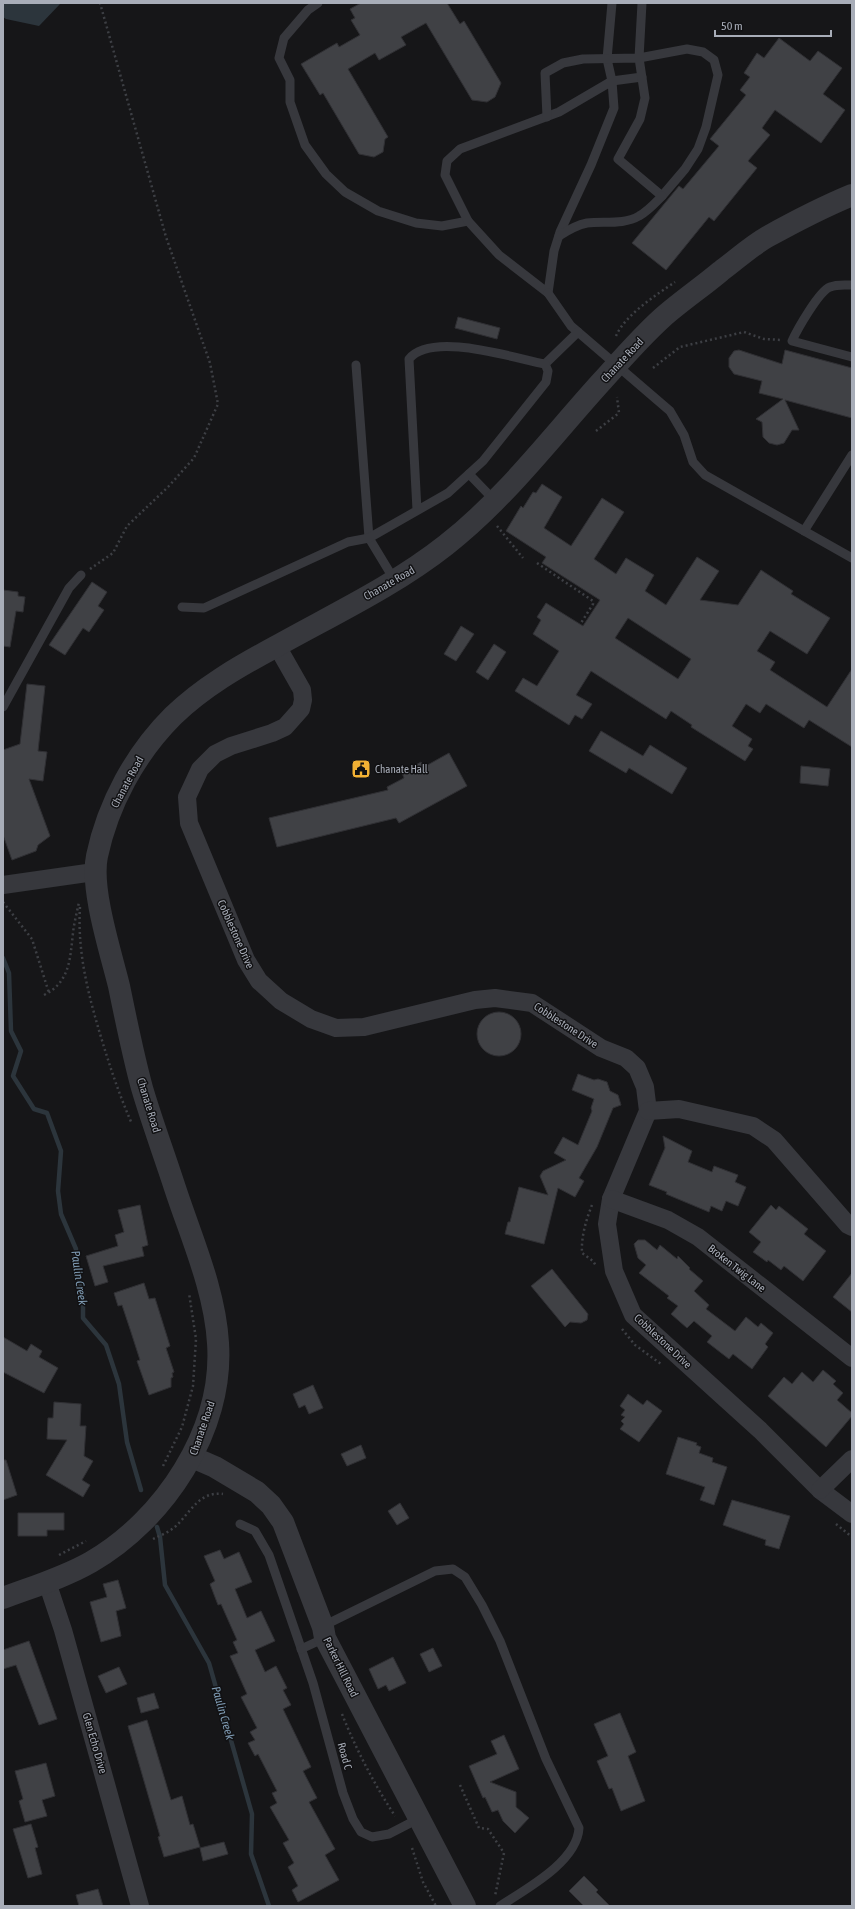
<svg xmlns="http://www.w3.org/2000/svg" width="855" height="1909" viewBox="0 0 855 1909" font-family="'Asap Condensed',sans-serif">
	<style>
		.water { fill: #2c353c }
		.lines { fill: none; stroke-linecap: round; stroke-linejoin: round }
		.stream { stroke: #2c353c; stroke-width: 4.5 }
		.building { fill: #404145; stroke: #303034; fill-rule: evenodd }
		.path { stroke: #3d3f44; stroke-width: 2.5; stroke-dasharray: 2 3; stroke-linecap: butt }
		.service { stroke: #37383d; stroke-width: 9 }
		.minor { stroke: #37383d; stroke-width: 18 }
		.tertiary { stroke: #37383d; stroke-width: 22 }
		.labels { text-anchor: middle; stroke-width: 3; stroke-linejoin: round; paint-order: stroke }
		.street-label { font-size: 11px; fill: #a8adb8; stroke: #111113 }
		.poi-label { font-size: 11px; fill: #a8adb8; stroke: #111113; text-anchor: start }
		.water-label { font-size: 12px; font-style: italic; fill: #7f9bb3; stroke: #111113 }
	</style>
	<rect width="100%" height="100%" fill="#161618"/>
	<polygon class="water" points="3,3 61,3 39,26 6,19 3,17"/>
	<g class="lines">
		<g class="stream">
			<polyline points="3,958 9,973 11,1031 21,1051 13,1076 34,1109 47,1113 61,1151 58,1191 61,1214 76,1249 75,1269 83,1294 83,1318 106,1345 119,1384 127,1442 141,1490"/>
			<polyline points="157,1527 160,1537 165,1585 209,1663 252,1814 251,1854 269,1906"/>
		</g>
	</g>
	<g class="building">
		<polygon points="361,3 447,3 460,24 464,21 501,83 495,97 487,102 472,100 426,23 401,37 406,45 379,60 375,53 348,69 388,137 385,139 383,152 374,157 359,154 323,93 320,95 301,64 337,43 339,47 360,35 351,20 355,18 350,9"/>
		<polygon points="779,38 810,61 818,51 842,68 823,94 845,110 821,143 775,110 762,128 770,135 748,161 757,168 714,221 709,217 666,270 632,243 679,186 683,189 719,146 710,139 746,95 740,90 750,77 744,73 757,53 764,58"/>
		<polygon points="458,317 500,328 497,339 455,328"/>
		<polygon points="739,350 782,364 785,350 852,368 852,418 785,400 799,430 792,430 784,443 777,445 769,443 763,437 762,422 756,419 783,399 759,393 762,381 734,374 729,367 729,358 734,351"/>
		<path d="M542,484L562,497L544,528L571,546L602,498L624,512L594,559L616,574L626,558L654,575L645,591L666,605L697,557L719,571L700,600L738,605L761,570L793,591L791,594L830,618L807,654L770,631L757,651L775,662L770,670L827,707L852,669V747L809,720L804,728L766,704L760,713L746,704L732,726L752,739L748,746L753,749L745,761L691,727L692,725L671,711L666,719L591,671L576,695L592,704L582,719L575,715L569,725L515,691L523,678L537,686L559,651L533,634L541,620L537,617L546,603L583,626L600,600L542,563L546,557L506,531L521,506L523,508L533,492L536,493ZM628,618L691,659L678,679L615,638Z"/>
		<polygon points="92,582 107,592 98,606 104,610 89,632 83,628 65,655 49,645"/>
		<polygon points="3,590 18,592 18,596 25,597 23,612 16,611 10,647 3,646"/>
		<polygon points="461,626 474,634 456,661 444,654"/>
		<polygon points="494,644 506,652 488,680 476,672"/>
		<polygon points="27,684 45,686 38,751 47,752 43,781 29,779 50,836 38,845 36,851 12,860 3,835 3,750 20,744"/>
		<polygon points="601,731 643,756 650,745 687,768 672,794 629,768 626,773 589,751"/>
		<polygon points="449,753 467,786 399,823 396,818 277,847 269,818 388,790 387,787 404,778 402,773 421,762 424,767"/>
		<polygon points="801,766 830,769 828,786 800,783"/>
		<circle cx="499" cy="1034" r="22"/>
		<polygon points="578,1074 594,1080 598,1079 607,1082 610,1091 618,1095 621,1105 613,1108 597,1147 579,1178 584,1181 575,1197 558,1188 544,1244 505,1234 508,1222 510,1222 519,1187 548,1195 540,1176 543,1171 566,1160 554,1153 563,1137 578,1145 592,1111 591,1108 594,1099 572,1090"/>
		<polygon points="663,1136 692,1151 688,1162 712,1172 714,1166 738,1175 735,1182 746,1187 738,1206 726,1201 722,1211 711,1206 709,1212 666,1194 667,1192 649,1185 665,1148"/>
		<polygon points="140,1205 148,1245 142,1247 144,1256 103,1266 108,1282 95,1286 86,1256 118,1246 115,1235 124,1232 118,1210"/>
		<polygon points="771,1205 776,1210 779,1206 808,1229 804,1234 826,1251 803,1281 784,1266 781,1270 768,1260 767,1262 753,1252 761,1242 749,1232"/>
		<polygon points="638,1240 645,1240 657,1250 660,1245 677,1259 678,1256 690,1268 689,1269 703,1281 694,1291 709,1305 706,1309 735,1331 746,1317 758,1327 761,1323 773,1333 765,1344 768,1347 752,1369 733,1354 729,1359 707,1342 712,1336 694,1321 687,1328 671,1314 678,1306 667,1298 669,1296 639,1273 646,1265 638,1258 634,1244"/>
		<polygon points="552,1269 588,1314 587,1320 581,1323 570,1322 565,1327 531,1286"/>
		<polygon points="852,1273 852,1312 833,1297"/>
		<polygon points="144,1283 149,1299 155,1298 170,1346 166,1348 174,1372 172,1373 173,1377 171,1378 171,1387 149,1395 137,1361 140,1360 130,1329 122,1305 118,1306 114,1293"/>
		<polygon points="3,1337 27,1351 31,1344 42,1351 39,1357 58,1368 44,1393 3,1372"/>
		<polygon points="823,1370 836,1381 833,1384 843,1393 837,1400 852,1413 852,1416 826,1447 768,1396 784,1377 792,1384 802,1372 813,1382"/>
		<polygon points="313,1385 323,1408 309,1414 305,1405 299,1408 293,1394"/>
		<polygon points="628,1394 643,1405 647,1400 662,1411 639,1442 620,1429 624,1424 621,1421 625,1417 621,1415 625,1410 620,1406"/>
		<polygon points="54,1402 81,1404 80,1426 86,1426 84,1456 93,1461 82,1480 90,1485 83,1497 46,1475 67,1440 47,1439 48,1418 53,1418"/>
		<polygon points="678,1437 697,1443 696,1445 701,1447 699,1453 713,1458 712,1462 727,1467 714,1505 700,1500 705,1487 666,1474"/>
		<polygon points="361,1445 366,1458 347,1466 341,1454"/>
		<polygon points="3,1460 6,1460 17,1495 3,1500"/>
		<polygon points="732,1500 790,1516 779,1549 765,1545 766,1540 723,1525"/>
		<polygon points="400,1503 409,1518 397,1525 388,1511"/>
		<polygon points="18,1513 64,1513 64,1530 47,1530 47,1536 18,1536"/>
		<polygon points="220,1550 224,1559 239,1552 252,1582 235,1589 247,1618 261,1611 275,1641 255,1650 265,1672 276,1666 287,1688 283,1690 291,1705 283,1709 311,1767 303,1771 317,1798 309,1802 335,1849 325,1855 339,1880 298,1902 292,1890 298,1886 288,1867 294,1863 283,1843 289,1840 270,1807 277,1803 272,1793 277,1791 258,1754 255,1756 248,1743 255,1740 250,1732 257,1728 241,1697 247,1694 230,1656 238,1653 233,1642 237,1640 221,1604 218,1605 210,1584 215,1581 204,1556"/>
		<polygon points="118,1580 126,1608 116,1611 121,1636 101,1642 90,1602 107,1597 103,1584"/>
		<polygon points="29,1641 57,1719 39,1725 16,1665 3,1669 3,1650"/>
		<polygon points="433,1648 442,1666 429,1672 420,1654"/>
		<polygon points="393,1657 406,1683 389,1691 386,1685 378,1689 369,1669"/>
		<polygon points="119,1667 127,1684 106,1693 98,1676"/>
		<polygon points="154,1693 159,1708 141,1713 137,1698"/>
		<polygon points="620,1713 636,1752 628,1756 645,1801 621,1811 612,1788 609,1789 597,1761 608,1756 594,1724"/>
		<polygon points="147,1720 171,1800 182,1796 190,1825 193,1824 200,1847 164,1857 158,1837 160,1836 128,1726"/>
		<polygon points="504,1735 519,1769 490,1782 516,1792 516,1807 529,1818 515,1833 503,1821 498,1810 492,1812 485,1797 483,1798 469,1766 497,1754 491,1741"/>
		<polygon points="46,1763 55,1796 42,1800 47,1816 25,1822 19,1801 23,1799 15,1771"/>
		<polygon points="31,1824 38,1847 35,1848 42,1874 28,1878 13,1829"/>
		<polygon points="224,1842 228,1854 203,1861 200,1848"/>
		<polygon points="584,1876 598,1890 596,1892 610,1906 584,1906 569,1891"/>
		<polygon points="98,1889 103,1906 79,1906 76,1895"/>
	</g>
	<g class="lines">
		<g class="path">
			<path d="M616,336C625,315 656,295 675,282"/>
			<polyline points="653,368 680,347 744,332 764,339 782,340"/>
			<polyline points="596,431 619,413 617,397"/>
			<polyline points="497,526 523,558"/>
			<polyline points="537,563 593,601 593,604 581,623"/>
			<polyline points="90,569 113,553 127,526 168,487 194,458 218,404 210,363 166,237 100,3"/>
			<polyline points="3,902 32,939 49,993"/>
			<path d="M80,907C77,956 90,1001 104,1047C112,1073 121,1099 132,1124"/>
			<path d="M44,995C70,982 70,959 73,933C74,923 77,912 79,902"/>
			<path d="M592,1205C586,1220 581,1237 582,1253L593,1261L596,1266"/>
			<polyline points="622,1329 635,1345 661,1364"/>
			<polyline points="163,1466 182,1427 193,1386 196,1339 189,1293"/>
			<polyline points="836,1524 852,1537"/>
			<path d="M153,1539C161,1535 170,1532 177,1525C191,1511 200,1491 223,1494"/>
			<polyline points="59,1555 86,1541"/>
			<path d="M342,1714C356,1749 374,1784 395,1816"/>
			<polyline points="460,1785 479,1828 488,1829 504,1853 495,1896"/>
			<polyline points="412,1848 423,1882 436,1906"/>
		</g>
		<g class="service">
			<polyline points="318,3 308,10 284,38 279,58 290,80 290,102 305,145 326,174 345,192 378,211 416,223 442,226 468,221"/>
			<polyline points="612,3 607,59 612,81 614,108 591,165 560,232 554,251 548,293 499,255 468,221 445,175 447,161 460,149 559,112 612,81 642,77"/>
			<polyline points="547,117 545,73 563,63 583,59 639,58 687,49 703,52 714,60 718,75 706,127 698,149 685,169 662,196 618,159 640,119 645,98 639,58 642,3"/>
			<path d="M559,236C568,230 577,225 587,223C604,221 624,225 639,216C648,211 655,203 662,196"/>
			<path d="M852,285C844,285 837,284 830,287C819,291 797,330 792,341L852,357"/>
			<polyline points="548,293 571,326 670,411 684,435 693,462 705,475 852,558"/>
			<polyline points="545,364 578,332"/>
			<polyline points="356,365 369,538 395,581"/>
			<polyline points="469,474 496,502"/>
			<polyline points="804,531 852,455"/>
			<path d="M182,607L204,608L348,542L369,538L448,493L483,461L546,382L548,371L545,364C513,358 432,331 409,359L417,510"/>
			<polyline points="3,707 69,588 81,575"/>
			<polyline points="240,1524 255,1531 269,1555 313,1683 343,1793 353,1819 361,1832 372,1837 389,1834 418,1819"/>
			<path d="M323,1626L435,1571L453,1569L465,1577L482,1605L500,1641L546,1759L579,1828C577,1862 526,1889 500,1906"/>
			<polyline points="301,1649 325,1638"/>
		</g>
		<g class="minor">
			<polyline points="277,646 302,690 303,700 301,709 285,727 272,733 231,746 215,754 200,769 187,797 189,823 246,960 259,981 281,1001 311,1019 336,1028 364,1027 475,1000 495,998 532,1003 601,1048 626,1058 637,1068 645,1087 648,1111 611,1199 607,1224 614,1271 633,1315 760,1430 820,1490 852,1514"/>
			<polyline points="3,885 94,872"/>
			<polyline points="648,1111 679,1109 753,1126 774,1140 848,1225 852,1227"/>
			<polyline points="611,1199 668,1220 698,1237 852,1358"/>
			<polyline points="820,1490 852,1459"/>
			<polyline points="47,1582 63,1630 140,1906"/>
		</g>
		<g class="tertiary">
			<polyline points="192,1457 215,1467 257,1492 271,1505 283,1522 323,1627 325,1638 465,1906"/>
			<path d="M3,1598C32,1587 63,1578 91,1562C164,1520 224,1430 218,1343C215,1290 191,1237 175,1188C164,1154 152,1122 142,1088C133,1055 126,1020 119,986C111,953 90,889 97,856C108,804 135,754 173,716C203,687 238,667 275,647C332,615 394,586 446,545C506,498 552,436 603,380C622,359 641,337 662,318C680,302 702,287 721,271C736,260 751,246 767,237C794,222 823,207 852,195"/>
		</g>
	</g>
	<defs>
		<g id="civic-square" transform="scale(1)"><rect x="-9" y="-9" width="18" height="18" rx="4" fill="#f2b134" stroke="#111113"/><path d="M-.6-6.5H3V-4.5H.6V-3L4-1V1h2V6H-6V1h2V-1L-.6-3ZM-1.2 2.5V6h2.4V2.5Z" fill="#111"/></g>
	</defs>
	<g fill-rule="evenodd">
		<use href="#civic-square" x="361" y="769"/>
	</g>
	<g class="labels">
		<g class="street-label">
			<text transform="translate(622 360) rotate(-47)" y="4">Chanate Road</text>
			<text transform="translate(389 583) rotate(-30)" y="4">Chanate Road</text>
			<text transform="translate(127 782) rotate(-62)" y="4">Chanate Road</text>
			<text transform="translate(236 934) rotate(66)" y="4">Cobblestone Drive</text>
			<text transform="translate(566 1025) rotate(33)" y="4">Cobblestone Drive</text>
			<text transform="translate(149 1105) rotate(73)" y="4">Chanate Road</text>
			<text transform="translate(737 1268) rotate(38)" y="4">Broken Twig Lane</text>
			<text transform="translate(663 1341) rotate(43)" y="4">Cobblestone Drive</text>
			<text transform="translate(202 1428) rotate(-71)" y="4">Chanate Road</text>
			<text transform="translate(341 1667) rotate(64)" y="4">Parker Hill Road</text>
			<text transform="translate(95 1743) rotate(74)" y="4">Glen Echo Drive</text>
			<text transform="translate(345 1756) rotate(75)" y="4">Road C</text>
		</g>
		<g class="poi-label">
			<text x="375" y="773">Chanate Hall</text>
		</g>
		<g class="water-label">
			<text transform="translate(79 1278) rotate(82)" y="4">Paulin Creek</text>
			<text transform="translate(223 1713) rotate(74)" y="4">Paulin Creek</text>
		</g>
	</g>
	<rect width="855" height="1909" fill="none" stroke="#a8adb8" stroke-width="8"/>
	<path d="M715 30v6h116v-6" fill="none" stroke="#a8adb8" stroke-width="2"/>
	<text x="721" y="30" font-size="12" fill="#a8adb8" stroke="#111113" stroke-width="3" paint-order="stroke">50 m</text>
</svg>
